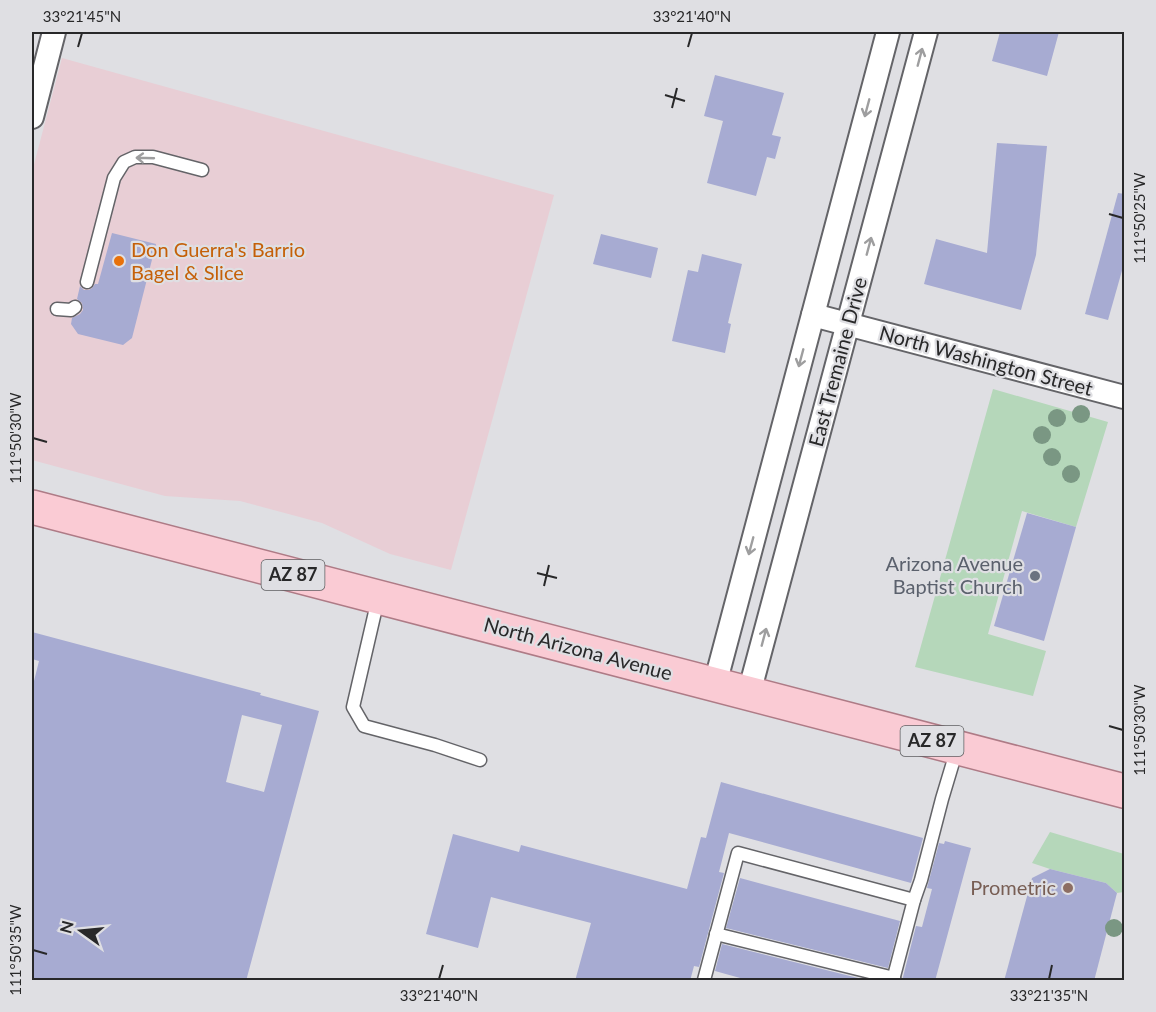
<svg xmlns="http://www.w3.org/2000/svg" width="1156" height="1012" viewBox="0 0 1156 1012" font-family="Lato,sans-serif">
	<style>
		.commercial { fill: #e8ced5 }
		.green { fill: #b5d7ba }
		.building { fill: #a7abd2; fill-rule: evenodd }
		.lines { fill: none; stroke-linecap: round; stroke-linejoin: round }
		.service-casing { stroke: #646468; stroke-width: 15 }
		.minor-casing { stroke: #646468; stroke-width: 26 }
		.primary-casing { stroke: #ae7b86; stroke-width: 36 }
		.service { stroke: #fff; stroke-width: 12 }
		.minor { stroke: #fff; stroke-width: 22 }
		.primary { stroke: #facbd4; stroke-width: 33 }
		.tree { fill: #7a9783 }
		.oneway { stroke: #9e9e9f }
		.ticks { fill: none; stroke: #282829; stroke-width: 2 }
		.food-dot { fill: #e8710a; stroke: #dfdfe3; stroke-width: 2 }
		.worship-dot { fill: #6b7280; stroke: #dfdfe3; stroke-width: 2 }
		.education-dot { fill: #8d6e63; stroke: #dfdfe3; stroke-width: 2 }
		.labels { text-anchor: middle; stroke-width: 4.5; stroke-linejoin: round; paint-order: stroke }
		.shield { fill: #dfdfe3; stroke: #5f5f61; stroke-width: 1.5 }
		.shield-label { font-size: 18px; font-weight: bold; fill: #282829 }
		.food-label { font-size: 20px; fill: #c56008; stroke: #dfdfe3; text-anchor: start }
		.street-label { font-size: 20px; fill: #282829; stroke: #dfdfe3 }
		.worship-label { font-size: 20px; fill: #5b616d; stroke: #dfdfe3; text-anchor: end }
		.education-label { font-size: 20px; fill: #785e54; stroke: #dfdfe3; text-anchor: end }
		.neatline { fill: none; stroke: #282829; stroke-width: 2 }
		.ticks-label { font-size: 15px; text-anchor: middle; fill: #282829 }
	</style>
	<rect width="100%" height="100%" fill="#dfdfe3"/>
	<polygon class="commercial" points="62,58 554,195 451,570 390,554 322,523 240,501 165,496 32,460 32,172"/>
	<g class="green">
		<polygon points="993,389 1108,422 1076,527 1022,511 988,634 1046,651 1033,696 915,667"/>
		<polygon points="1050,832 1124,854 1124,892 1117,893 1106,883 1050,869 1032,863"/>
	</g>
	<g class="building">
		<polygon points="1000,32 1059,32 1047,76 992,61"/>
		<polygon points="715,75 784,93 772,135 781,137 775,159 767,157 756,196 707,183 723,121 704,116"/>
		<polygon points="997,143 1047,146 1036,255 1021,310 924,284 936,239 987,253"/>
		<polygon points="1118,193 1125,194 1125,260 1108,320 1085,314"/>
		<polygon points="112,233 156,244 132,338 123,345 78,334 71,324 72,318 80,314 83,310 82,303 77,299 80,286 84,290 89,290 92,288 95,284 98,284"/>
		<polygon points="601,234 658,248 651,278 593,264"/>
		<polygon points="702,254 742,264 728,323 731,324 725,353 672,341 688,270 698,272"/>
		<polygon points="1027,513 1076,527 1044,641 994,626"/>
		<path d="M32,632L261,693L260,695L319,711L246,981H32V689L39,661L32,659ZM242,715L282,725L264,792L226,782Z"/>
		<polygon points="721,782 923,838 911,883 729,833 719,872 724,873 699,967 694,966 690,981 575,981 591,923 491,897 478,948 426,934 453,834 519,852 521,845 687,889 701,837 706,838"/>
		<polygon points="945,841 971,848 935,981 902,981 916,926 922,927 932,889 927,888 939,843 944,844"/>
		<polygon points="1050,869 1106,883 1117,893 1094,981 1004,981 1032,878"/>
		<polygon points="740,878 900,921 888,968 726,928"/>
		<polygon points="722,944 870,981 751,981 715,971"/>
	</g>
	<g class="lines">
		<g class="service-casing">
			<g id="service">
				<polyline points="87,282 114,178 124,162 135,157 153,157 202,170"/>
				<polyline points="57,309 71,310 75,307"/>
				<polyline points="378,599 353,707 364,726 435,745 480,760"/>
				<polyline points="716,934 894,978"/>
				<polyline points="704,980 738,853 914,900"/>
				<polyline points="893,980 914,900 921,880 942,799 957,749"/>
			</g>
		</g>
		<g class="minor-casing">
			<g id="minor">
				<polyline points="32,117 54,32"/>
				<polyline points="813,315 1124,397"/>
				<polyline points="715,684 888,32"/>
				<polyline points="749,693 926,32"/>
			</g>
		</g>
		<g class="primary-casing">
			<polyline id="primary" points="32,507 1124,791"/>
		</g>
		<use href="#service" class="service"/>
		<use href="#minor" class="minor"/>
		<use href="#primary" class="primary"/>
	</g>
	<g class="tree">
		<circle cx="1081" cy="414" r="9"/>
		<circle cx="1057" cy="418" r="9"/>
		<circle cx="1042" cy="435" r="9"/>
		<circle cx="1052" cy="457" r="9"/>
		<circle cx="1071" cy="474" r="9"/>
		<circle cx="1114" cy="928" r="9"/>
	</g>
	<defs><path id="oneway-shaft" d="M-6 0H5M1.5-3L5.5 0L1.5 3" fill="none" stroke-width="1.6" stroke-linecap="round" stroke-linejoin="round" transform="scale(1.5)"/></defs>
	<g class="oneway">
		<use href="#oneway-shaft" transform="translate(920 57) rotate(-75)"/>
		<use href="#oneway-shaft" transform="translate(867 108) rotate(105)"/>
		<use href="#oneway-shaft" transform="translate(145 158) rotate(-178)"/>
		<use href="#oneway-shaft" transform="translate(869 246) rotate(-75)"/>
		<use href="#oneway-shaft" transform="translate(801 358) rotate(105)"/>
		<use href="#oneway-shaft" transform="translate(751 546) rotate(105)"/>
		<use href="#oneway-shaft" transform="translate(764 637) rotate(-75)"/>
	</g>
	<path class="ticks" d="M78,47L82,33M688,47L692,33M665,95L685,101M672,108L677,88M1109,214L1123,218M33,438L47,442M537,573L557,578M544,586L549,565M1109,726L1123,730M33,950L47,954M439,979L443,965M1049,979L1052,965"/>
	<circle class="food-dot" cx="119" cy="261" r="6"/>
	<circle class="worship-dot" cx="1035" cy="576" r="6"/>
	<circle class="education-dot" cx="1068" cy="888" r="6"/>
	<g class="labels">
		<g class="shield">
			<rect x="261.5" y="560" width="63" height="30" rx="4.5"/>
			<rect x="900.5" y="726" width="63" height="30" rx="4.5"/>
		</g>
		<g class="shield-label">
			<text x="293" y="581">AZ 87</text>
			<text x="932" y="747">AZ 87</text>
		</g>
		<g class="food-label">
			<text x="131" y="257">Don Guerra's Barrio<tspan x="131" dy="23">Bagel &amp; Slice</tspan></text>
		</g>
		<g class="street-label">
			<text transform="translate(986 361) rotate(15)" y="7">North Washington Street</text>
			<text transform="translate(838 362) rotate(-75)" y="7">East Tremaine Drive</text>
			<text transform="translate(578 649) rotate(15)" y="7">North Arizona Avenue</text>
		</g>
		<g class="worship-label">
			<text x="1023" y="571">Arizona Avenue<tspan x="1023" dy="23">Baptist Church</tspan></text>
		</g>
		<g class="education-label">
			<text x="1056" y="895">Prometric</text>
		</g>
	</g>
	<rect width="1156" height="1012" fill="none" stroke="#dfdfe3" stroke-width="66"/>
	<g transform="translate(81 931) rotate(285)" stroke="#dfdfe3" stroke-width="4.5" paint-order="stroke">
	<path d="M0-4.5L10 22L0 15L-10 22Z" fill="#282829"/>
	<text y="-9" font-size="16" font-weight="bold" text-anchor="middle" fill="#282829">N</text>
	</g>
	<rect x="33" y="33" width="1090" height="946" class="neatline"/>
	<g class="ticks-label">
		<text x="82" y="22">33°21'45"N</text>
		<text x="692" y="22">33°21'40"N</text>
		<text transform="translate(1140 218) rotate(-90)" y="5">111°50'25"W</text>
		<text transform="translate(16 438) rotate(-90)" y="5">111°50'30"W</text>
		<text transform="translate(1140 730) rotate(-90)" y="5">111°50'30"W</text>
		<text transform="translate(16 950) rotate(-90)" y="5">111°50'35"W</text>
		<text x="439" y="1001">33°21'40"N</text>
		<text x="1049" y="1001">33°21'35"N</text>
	</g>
</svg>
